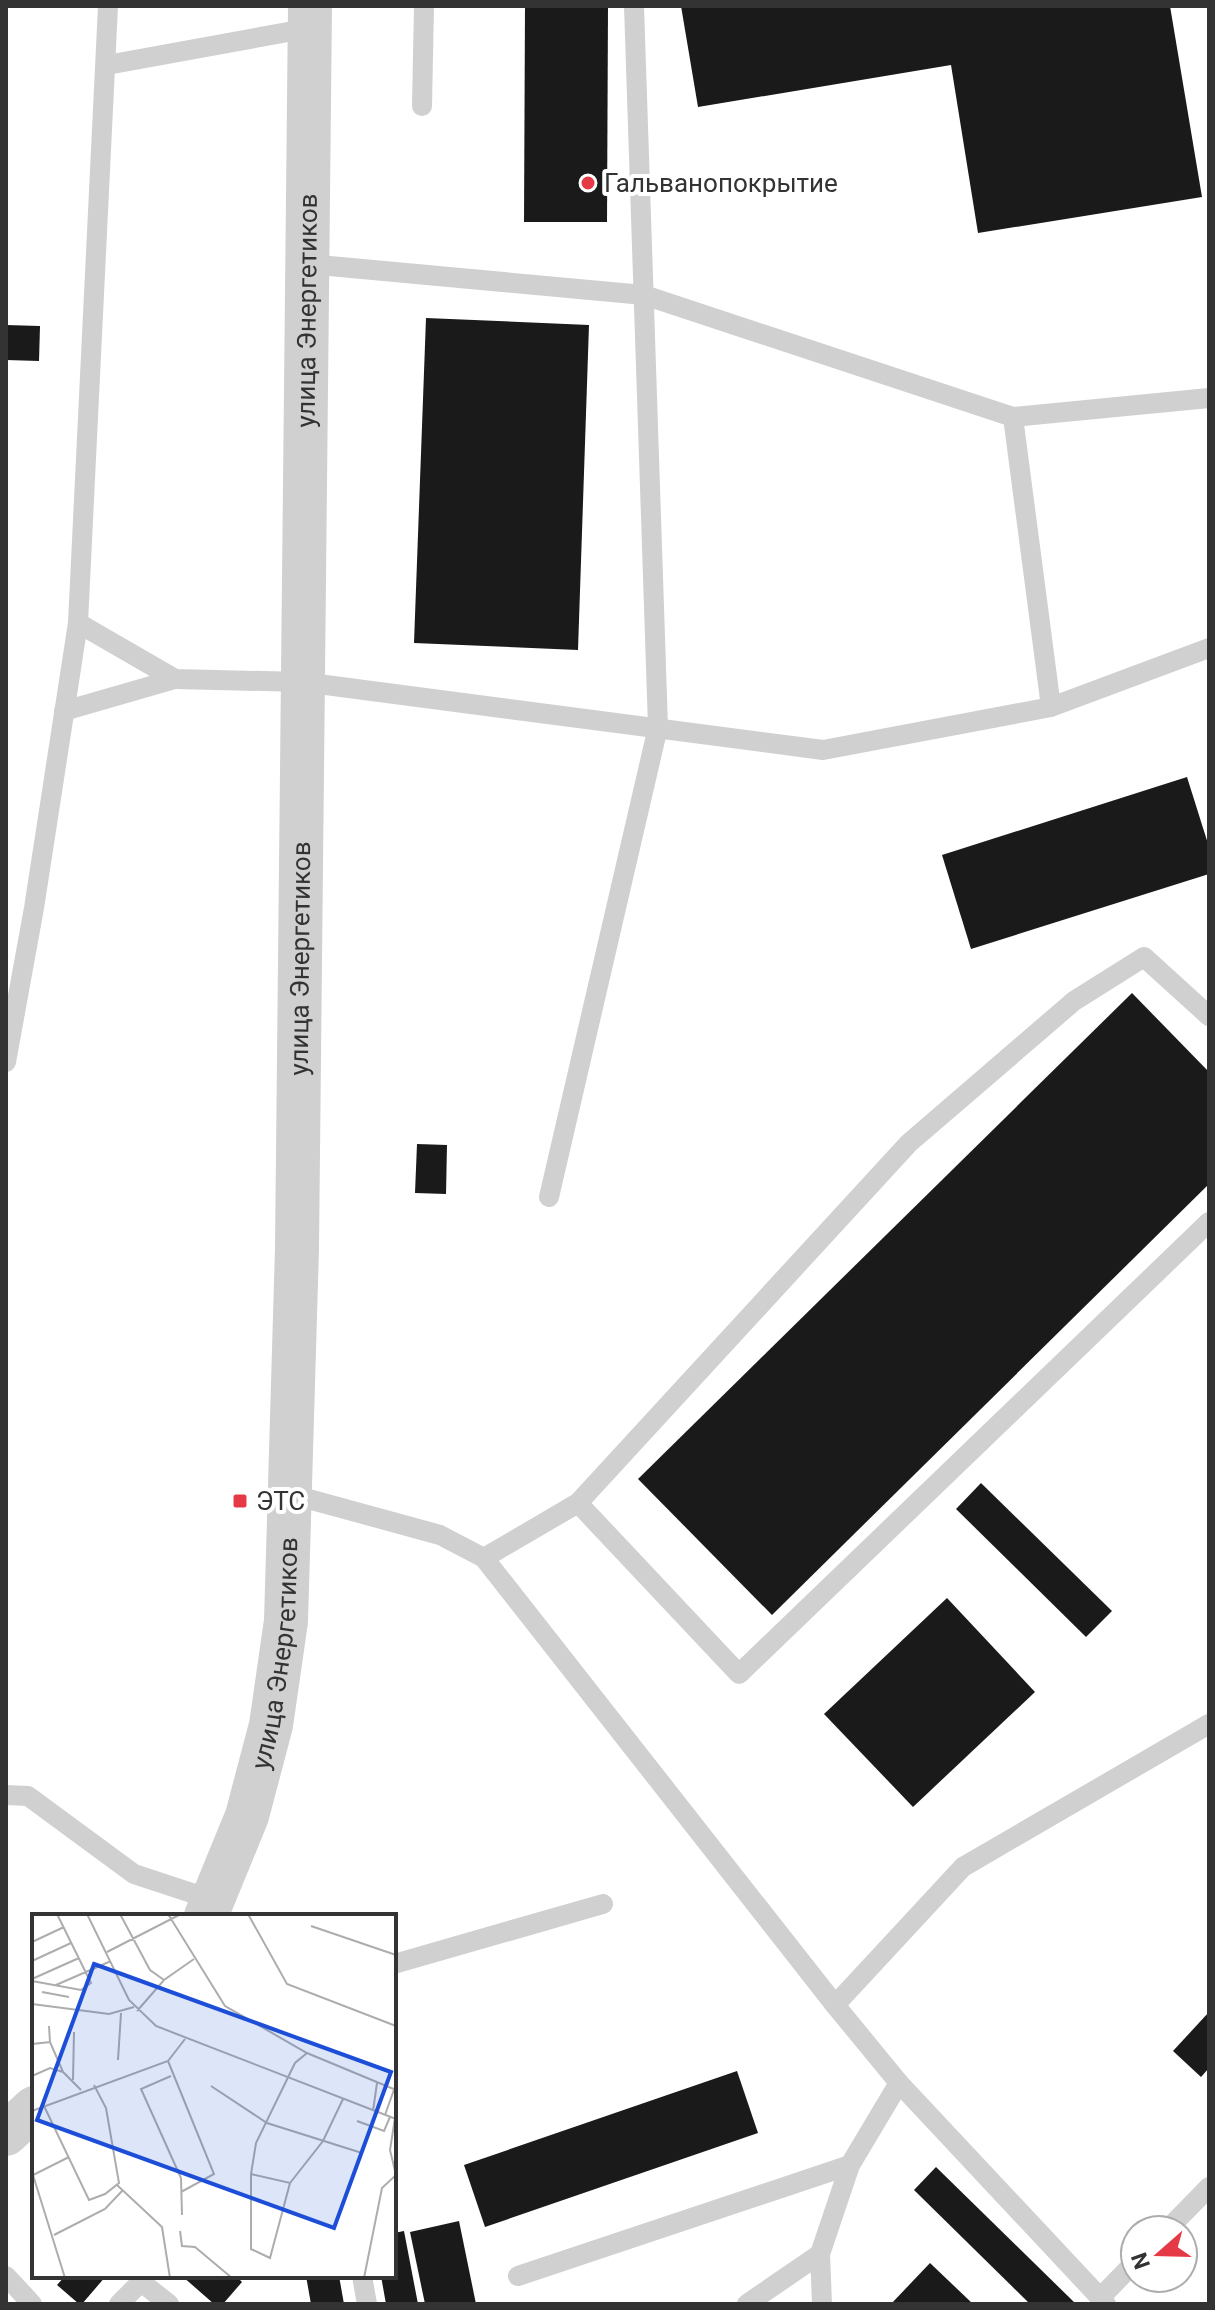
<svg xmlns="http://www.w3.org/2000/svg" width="1215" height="2310" viewBox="0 0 1215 2310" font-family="Roboto,sans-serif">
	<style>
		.building { fill: #1a1a1a }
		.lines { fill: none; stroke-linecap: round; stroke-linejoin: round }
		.service { stroke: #d0d0d0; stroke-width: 20 }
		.tertiary { stroke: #d0d0d0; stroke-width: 44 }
		.poi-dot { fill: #e63946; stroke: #fff; stroke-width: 3 }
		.labels { text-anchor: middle; stroke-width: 8; stroke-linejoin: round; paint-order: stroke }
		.poi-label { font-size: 26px; fill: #333; stroke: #fff; text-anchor: start }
		.street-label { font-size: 26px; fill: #333; stroke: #fff }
		.inset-road { fill: none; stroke: #adadad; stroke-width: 2 }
		.view { fill: #1d4ed8; fill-opacity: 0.15; stroke: #1d4ed8; stroke-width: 4 }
		.inset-edge { fill: none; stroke: #333; stroke-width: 4 }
	</style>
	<rect width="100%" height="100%" fill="#fff"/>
	<g class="building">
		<polygon points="525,6 608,6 607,222 524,222"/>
		<polygon points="681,6 1170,6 1202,197 978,233 951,65 698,107"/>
		<polygon points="426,318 589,325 578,650 414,643"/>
		<polygon points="6,325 40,326 39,361 6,360"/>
		<polygon points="1187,777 1209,847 1209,874 971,949 942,855"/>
		<polygon points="1132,993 1209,1072 1209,1184 772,1615 638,1479"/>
		<polygon points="417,1144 447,1145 446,1194 415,1193"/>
		<polygon points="981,1483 1112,1611 1086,1637 956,1509"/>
		<polygon points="947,1598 1035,1692 913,1807 824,1714"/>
		<polygon points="1209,2012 1209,2068 1201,2077 1173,2051"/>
		<polygon points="737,2071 758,2133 485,2227 464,2165"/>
		<polygon points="936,2167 1076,2304 1030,2304 914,2190"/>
		<polygon points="459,2221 476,2304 425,2304 410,2232"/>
		<polygon points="404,2231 418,2304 386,2304 381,2276 394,2276 394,2233"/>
		<polygon points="930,2263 973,2304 891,2304"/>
		<polygon points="65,2276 106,2276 82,2304 79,2304 57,2285"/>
		<polygon points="182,2276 236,2276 242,2282 223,2304 214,2304"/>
		<polygon points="306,2276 339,2276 344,2304 311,2304"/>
	</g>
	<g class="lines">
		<g class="service">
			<polyline points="107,65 310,28"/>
			<polyline points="422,106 424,6"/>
			<polyline points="1013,417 1209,398"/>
			<polyline points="78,623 175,679 303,682 823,750 1051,707 1013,417 644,295 308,264"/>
			<polyline points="1051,707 1209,648"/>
			<polyline points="64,711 175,679"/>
			<polyline points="6,1062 34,908 78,623 108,6"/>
			<polyline points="549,1197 658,727 634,6"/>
			<polyline points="290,1494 440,1535 484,1558 835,2005 899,2083 1106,2304"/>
			<polyline points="578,1503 739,1674 1209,1222"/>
			<polyline points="484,1558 578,1503 909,1143 1074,1001 1144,957 1209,1016"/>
			<polyline points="6,1795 28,1796 134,1874 213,1900"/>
			<polyline points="394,1964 603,1904"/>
			<polyline points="835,2005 963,1867 1209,1724"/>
			<polyline points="1167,2230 1209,2187"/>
			<polyline points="6,2276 32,2304"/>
			<polyline points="362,2276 367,2304"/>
			<polyline points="518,2276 850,2165"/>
			<polyline points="1100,2298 1135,2262"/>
			<polyline points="119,2304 141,2282 169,2304"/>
			<polyline points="747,2304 820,2254"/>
			<polyline points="822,2304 820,2254 850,2165 899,2083"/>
		</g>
		<g class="tertiary">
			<path id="s1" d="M206,1916L247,1816L271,1725L286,1621L297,1248L310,6"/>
			<polyline points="6,2134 34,2108"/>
		</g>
	</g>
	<g class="poi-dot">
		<circle cx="588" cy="183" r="8"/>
		<rect x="232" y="1493" width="16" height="16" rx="4"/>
	</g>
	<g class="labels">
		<g class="poi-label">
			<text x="604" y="192">Гальванопокрытие</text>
			<text x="256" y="1510">ЭТС</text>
		</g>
		<g class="street-label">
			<text dy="9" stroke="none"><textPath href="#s1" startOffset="1618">улица Энергетиков</textPath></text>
			<text dy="9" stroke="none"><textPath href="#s1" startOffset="970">улица Энергетиков</textPath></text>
			<text dy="9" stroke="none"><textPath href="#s1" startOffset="274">улица Энергетиков</textPath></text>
		</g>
	</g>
	<g transform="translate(32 1914)">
		<rect width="364" height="364" fill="#fff"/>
		<path class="inset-road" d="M55,0L97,86L124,112L364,205M88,0L118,56L132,66M136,0L193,92L275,139L364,176M216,0L255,70L364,112M279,12L364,41M0,28L32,13M75,38L149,0M0,47L39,29M0,65L47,44M0,67L49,76L59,69L25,0M24,71L79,47M10,78L37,83M0,90L77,100L102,93M105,97L132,66L162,45M18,128L31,158M0,130L18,128L17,112M275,139L263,149L224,229L219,260L258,269L291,227L311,185M86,146L89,99M136,147L182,260L149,278M0,162L18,154L31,158L49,176M139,162L109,175L149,264L150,301M41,166L42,118M179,172L235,209L330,239M12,192L57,286L73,280L87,269L74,194L62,171M0,197L136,147L153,125M341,197L345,169M353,201L364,170M325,207L352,217L358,203M219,260V335L238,344L258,269M85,271L130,313L138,364M148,317L150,332L163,333L200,364M22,321L73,295L91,276M33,364L1,261L37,243M332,364L350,274L364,261L358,236L363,204"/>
		<path class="view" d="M62,50L359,158L302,314L5,206Z"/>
		<rect width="364" height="364" class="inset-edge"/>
	</g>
	<rect width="1215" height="2310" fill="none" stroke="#333333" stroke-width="16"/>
	<g transform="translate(1159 2254) rotate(250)"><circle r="38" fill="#ffffff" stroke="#adadad" stroke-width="2"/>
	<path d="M0-6L14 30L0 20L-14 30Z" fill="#e63946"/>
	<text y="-12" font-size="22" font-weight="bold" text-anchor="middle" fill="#333333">N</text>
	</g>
</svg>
